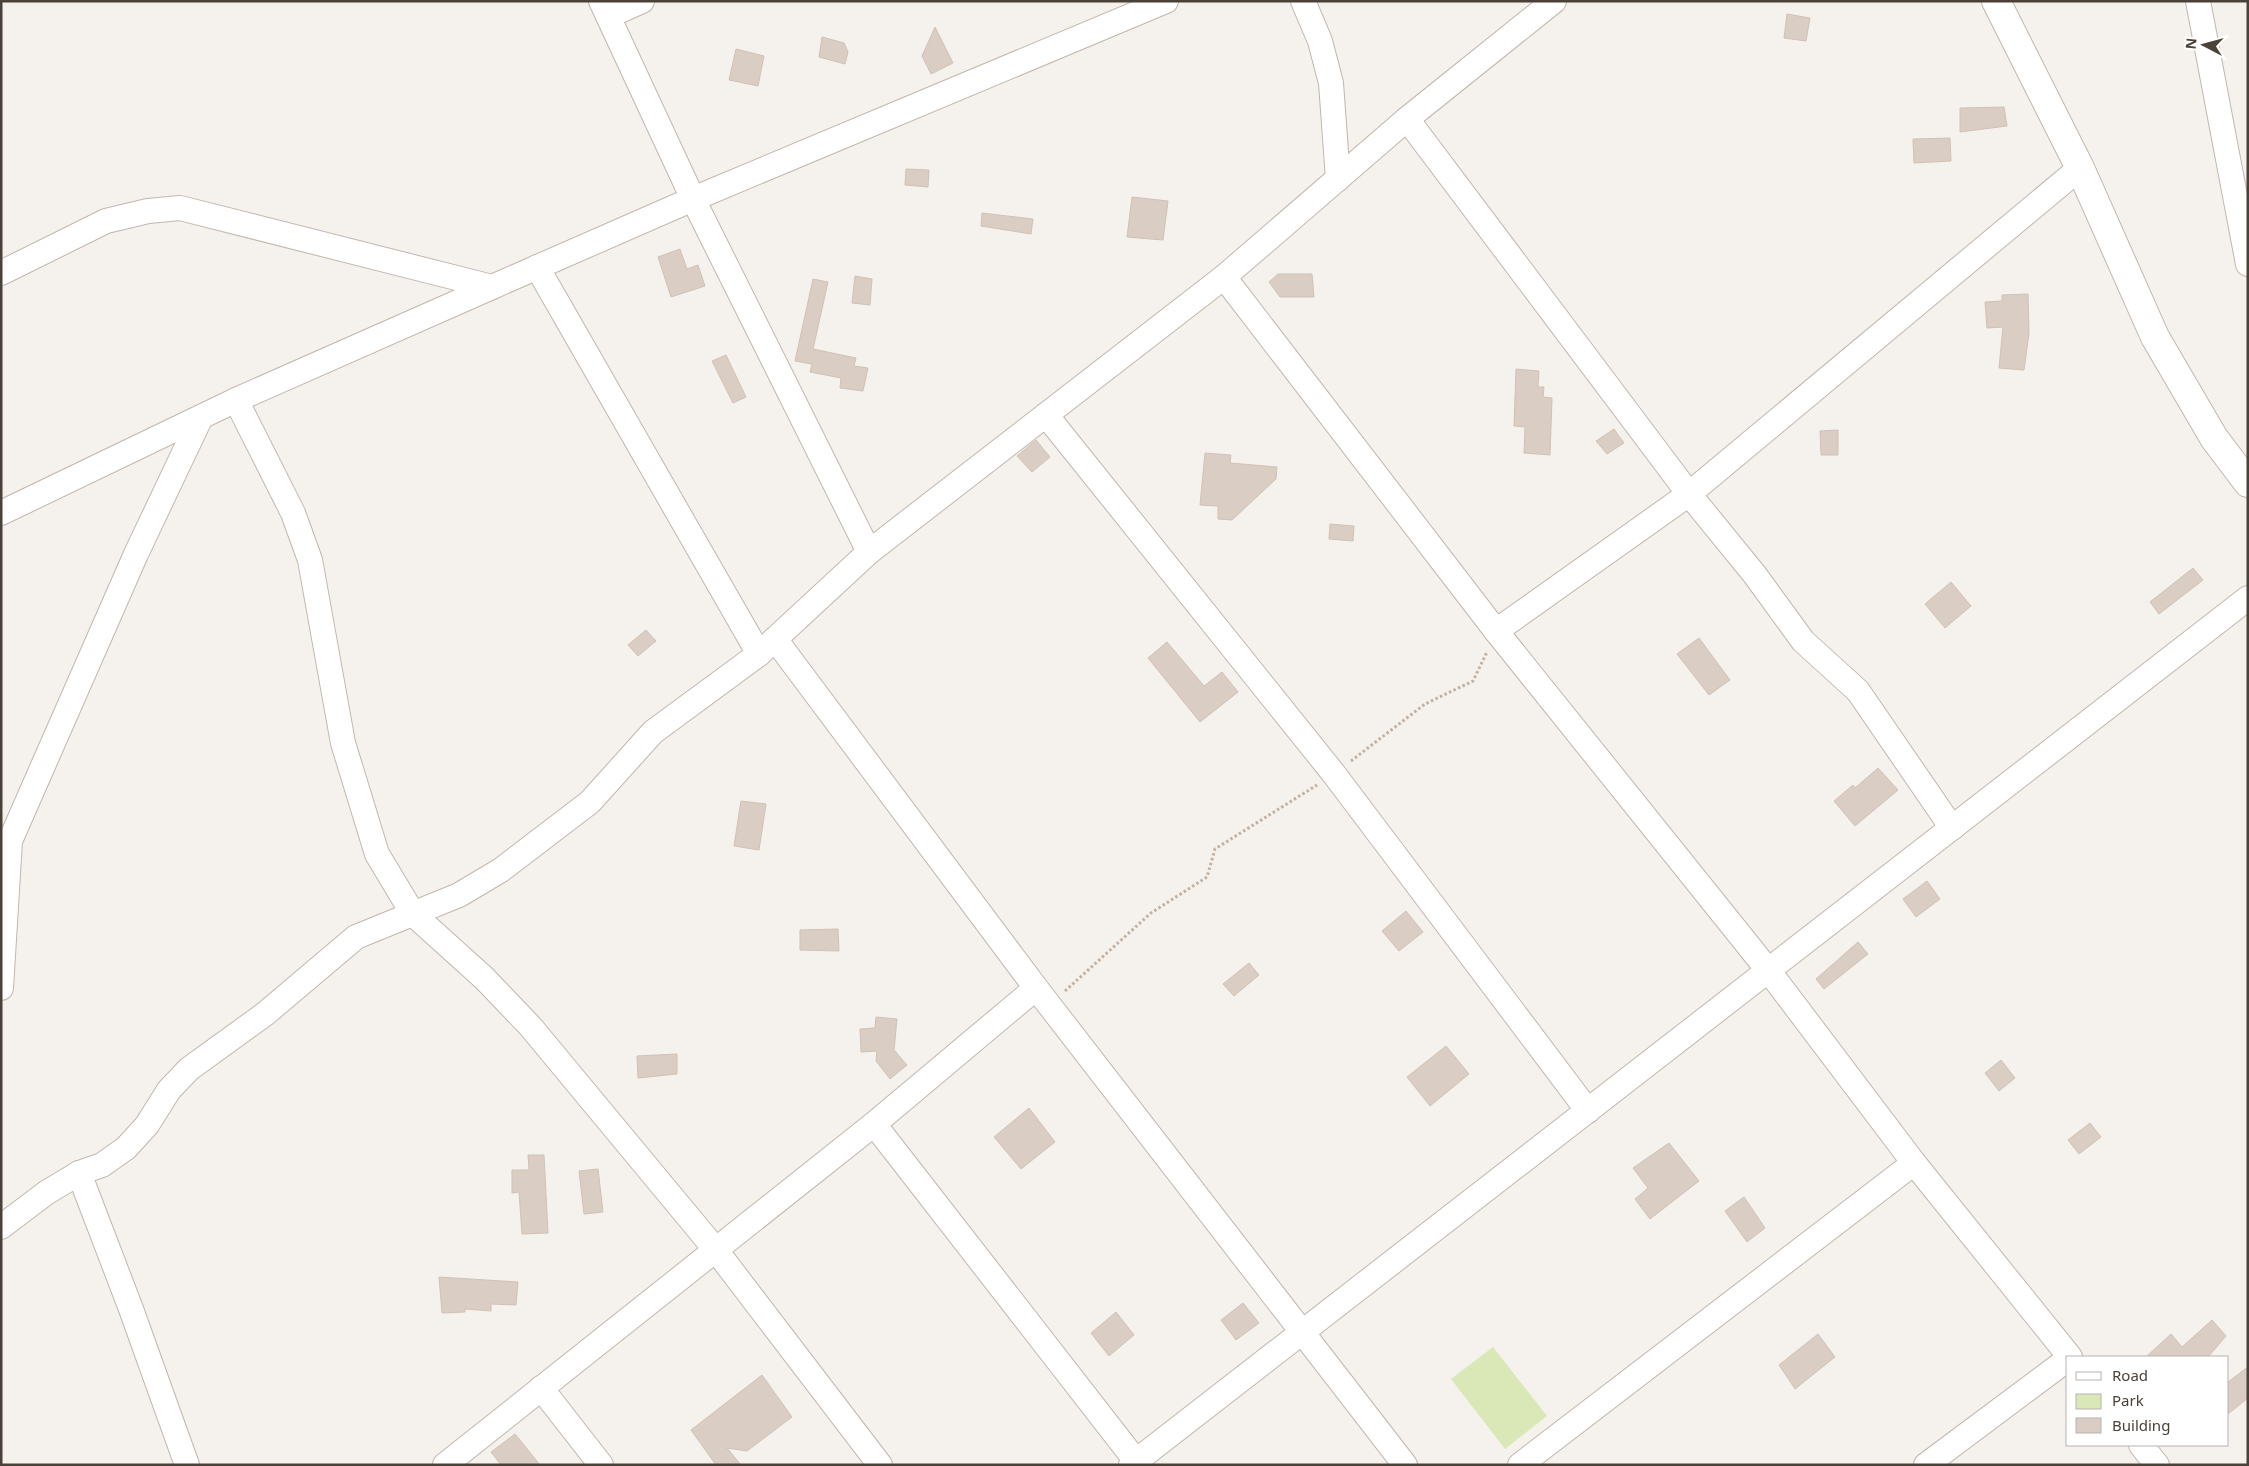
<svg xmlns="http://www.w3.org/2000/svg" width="2249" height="1466" viewBox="0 0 2249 1466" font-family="'Noto Sans',sans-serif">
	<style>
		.green { fill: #dae7b7 }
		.building { fill: #dacec4; stroke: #d1c1b5 }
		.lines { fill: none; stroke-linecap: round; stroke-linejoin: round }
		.minor-casing { stroke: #c1b7ae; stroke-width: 26 }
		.tertiary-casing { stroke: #c1b7ae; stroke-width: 30 }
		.path { stroke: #c2b0a0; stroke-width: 3; stroke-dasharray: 2.5 2.5; stroke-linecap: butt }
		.minor { stroke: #fff; stroke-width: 24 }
		.tertiary { stroke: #fff; stroke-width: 28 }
	</style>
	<rect width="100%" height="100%" fill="#f5f1ec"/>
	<polygon class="green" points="1493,1347 1547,1416 1505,1449 1451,1379"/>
	<g class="building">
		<polygon points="1787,14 1810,18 1806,41 1784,38"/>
		<polygon points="935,27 953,63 931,74 922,56"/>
		<polygon points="822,37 844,43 848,52 845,64 819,57"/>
		<polygon points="736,49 764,56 758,86 729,80"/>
		<polygon points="2004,107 2007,126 1960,132 1960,108"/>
		<polygon points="1950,138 1951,161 1914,163 1913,139"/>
		<polygon points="906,169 929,170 928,187 905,185"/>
		<polygon points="1132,197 1168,201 1163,240 1127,237"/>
		<polygon points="982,213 1033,219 1031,234 981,226"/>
		<polygon points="680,249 687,269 698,265 705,286 671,297 658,257"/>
		<polygon points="1278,274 1312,274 1314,297 1280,297 1269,282"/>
		<polygon points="855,276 872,279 870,305 852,303"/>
		<polygon points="813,279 828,282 813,349 856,358 854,366 868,368 863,391 840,388 841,378 810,372 812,364 795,361"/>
		<polygon points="2028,294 2029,333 2024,370 1999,368 2003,327 1987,328 1985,302 2002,301 2002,295"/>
		<polygon points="726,355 746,397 733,403 712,361"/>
		<polygon points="1516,369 1539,371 1538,387 1544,387 1543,397 1552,398 1550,455 1524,453 1525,427 1514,426"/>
		<polygon points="1614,429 1624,443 1607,454 1596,441"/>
		<polygon points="1838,430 1838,455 1821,455 1820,431"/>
		<polygon points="1036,440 1050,457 1032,472 1017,456"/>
		<polygon points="1205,453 1231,455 1230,463 1277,467 1276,479 1232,520 1218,519 1218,506 1200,505"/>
		<polygon points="1330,524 1354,526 1353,541 1329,539"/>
		<polygon points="2193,568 2203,580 2159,614 2150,602"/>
		<polygon points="1951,582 1971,606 1945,628 1925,604"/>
		<polygon points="646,630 656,641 638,656 628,645"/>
		<polygon points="1699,638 1730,680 1709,695 1677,654"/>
		<polygon points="1167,642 1204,686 1222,672 1238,692 1200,722 1148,658"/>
		<polygon points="1878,768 1898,790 1855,826 1834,801 1853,785 1855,788"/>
		<polygon points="741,801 766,804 759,850 734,846"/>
		<polygon points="1927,881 1940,899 1916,917 1903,899"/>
		<polygon points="1406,911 1423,932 1399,951 1382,931"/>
		<polygon points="838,929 839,951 800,950 800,930"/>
		<polygon points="1858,942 1868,954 1824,989 1816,979"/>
		<polygon points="1249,963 1259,975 1234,996 1223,984"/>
		<polygon points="876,1017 897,1019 894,1050 907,1065 890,1079 876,1061 877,1051 861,1052 860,1029 875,1028"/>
		<polygon points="1446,1046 1469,1074 1430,1106 1407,1077"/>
		<polygon points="677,1054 677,1074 638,1078 637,1056"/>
		<polygon points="2001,1060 2015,1078 1999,1091 1985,1073"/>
		<polygon points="1029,1108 1055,1142 1021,1169 994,1137"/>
		<polygon points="2090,1123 2101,1137 2079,1154 2068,1140"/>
		<polygon points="1669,1143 1699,1181 1650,1219 1635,1199 1648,1188 1633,1168"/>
		<polygon points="528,1155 544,1155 548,1233 522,1234 519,1192 512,1193 512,1170 529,1170"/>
		<polygon points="598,1169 603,1212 584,1214 579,1171"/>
		<polygon points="1744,1197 1765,1228 1747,1242 1725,1211"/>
		<polygon points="439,1277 518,1282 516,1305 491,1304 491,1311 465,1309 465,1312 442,1313"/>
		<polygon points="1243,1303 1259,1323 1236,1340 1221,1320"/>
		<polygon points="1116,1312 1134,1335 1109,1356 1091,1333"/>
		<polygon points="2212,1320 2226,1336 2208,1357 2146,1357 2171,1334 2182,1347"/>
		<polygon points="1818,1334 1835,1357 1795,1389 1779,1365"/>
		<polygon points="2248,1367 2248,1398 2228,1414 2228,1382"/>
		<polygon points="762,1375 792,1417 747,1451 727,1448 741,1465 716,1465 691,1430"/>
		<polygon points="515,1434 540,1465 501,1465 491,1452"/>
	</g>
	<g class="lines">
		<g class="minor-casing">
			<g id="minor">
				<polyline points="601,1 693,199 869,552"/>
				<polyline points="1303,1 1320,41 1331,83 1338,179"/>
				<polyline points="2198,1 2248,264"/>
				<polyline points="608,16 642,1"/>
				<polyline points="1407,119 1689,494 1755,575 1803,641 1858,691 1952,828"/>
				<polyline points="537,267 759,654"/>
				<polyline points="1,273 106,221 148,211 180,208 492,287"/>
				<polyline points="1224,277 1496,631 1768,970 1914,1163 2070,1357"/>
				<polyline points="236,400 293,513 310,560 343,743 377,854 413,914 484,978 530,1026 715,1249 880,1465"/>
				<polyline points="1046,415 1334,774 1588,1111"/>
				<polyline points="1,513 236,400 492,287 693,199 1166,1"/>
				<polyline points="1496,631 1689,494 2080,168"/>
				<polyline points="775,639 1036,988 1405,1465"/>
				<polyline points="1,988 10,841 136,554 200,419"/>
				<polyline points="874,1124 1136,1461"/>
				<polyline points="79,1173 131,1309 187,1465"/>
				<polyline points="1,1227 46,1193 79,1173 102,1165 126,1148 147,1125 169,1090 189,1069 265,1014 356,937 459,895 501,870 590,802 653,732 759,654 869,552 1224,277 1407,119 1554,1"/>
				<polyline points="541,1388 601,1465"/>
				<polyline points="2141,1445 2157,1465"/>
				<polyline points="445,1465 874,1124 1036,988"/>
				<polyline points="1131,1465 2248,598"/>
				<polyline points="1520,1465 1914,1163"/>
				<polyline points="1926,1465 2068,1359"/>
			</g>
		</g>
		<g class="tertiary-casing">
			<polyline id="tertiary" points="1996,1 2080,168 2155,337 2214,438 2248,483"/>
		</g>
		<g class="path">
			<polyline points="1351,761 1425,704 1473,681 1487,652"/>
			<polyline points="1065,991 1151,913 1207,877 1215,849 1317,785"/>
		</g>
		<use href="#minor" class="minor"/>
		<use href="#tertiary" class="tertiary"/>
	</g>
	<rect width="2249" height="1466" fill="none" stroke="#4a4139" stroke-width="5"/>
	<rect x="2066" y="1356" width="162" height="90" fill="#ffffff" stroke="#b7b3b0"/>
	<rect x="2076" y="1372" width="25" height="8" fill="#ffffff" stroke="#b7b3b0"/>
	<text x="2112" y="1381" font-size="15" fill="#4a4139">Road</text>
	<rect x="2076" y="1394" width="25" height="15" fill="#dae7b7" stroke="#b7b3b0"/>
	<text x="2112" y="1406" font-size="15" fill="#4a4139">Park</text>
	<rect x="2076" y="1418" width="25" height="15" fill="#dacec4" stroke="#b7b3b0"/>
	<text x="2112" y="1431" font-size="15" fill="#4a4139">Building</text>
	<g transform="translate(2204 45) rotate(276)" stroke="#ffffff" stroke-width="4" paint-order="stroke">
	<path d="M0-4L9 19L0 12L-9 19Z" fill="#4a4139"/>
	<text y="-8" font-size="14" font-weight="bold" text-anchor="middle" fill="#4a4139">N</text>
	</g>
</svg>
